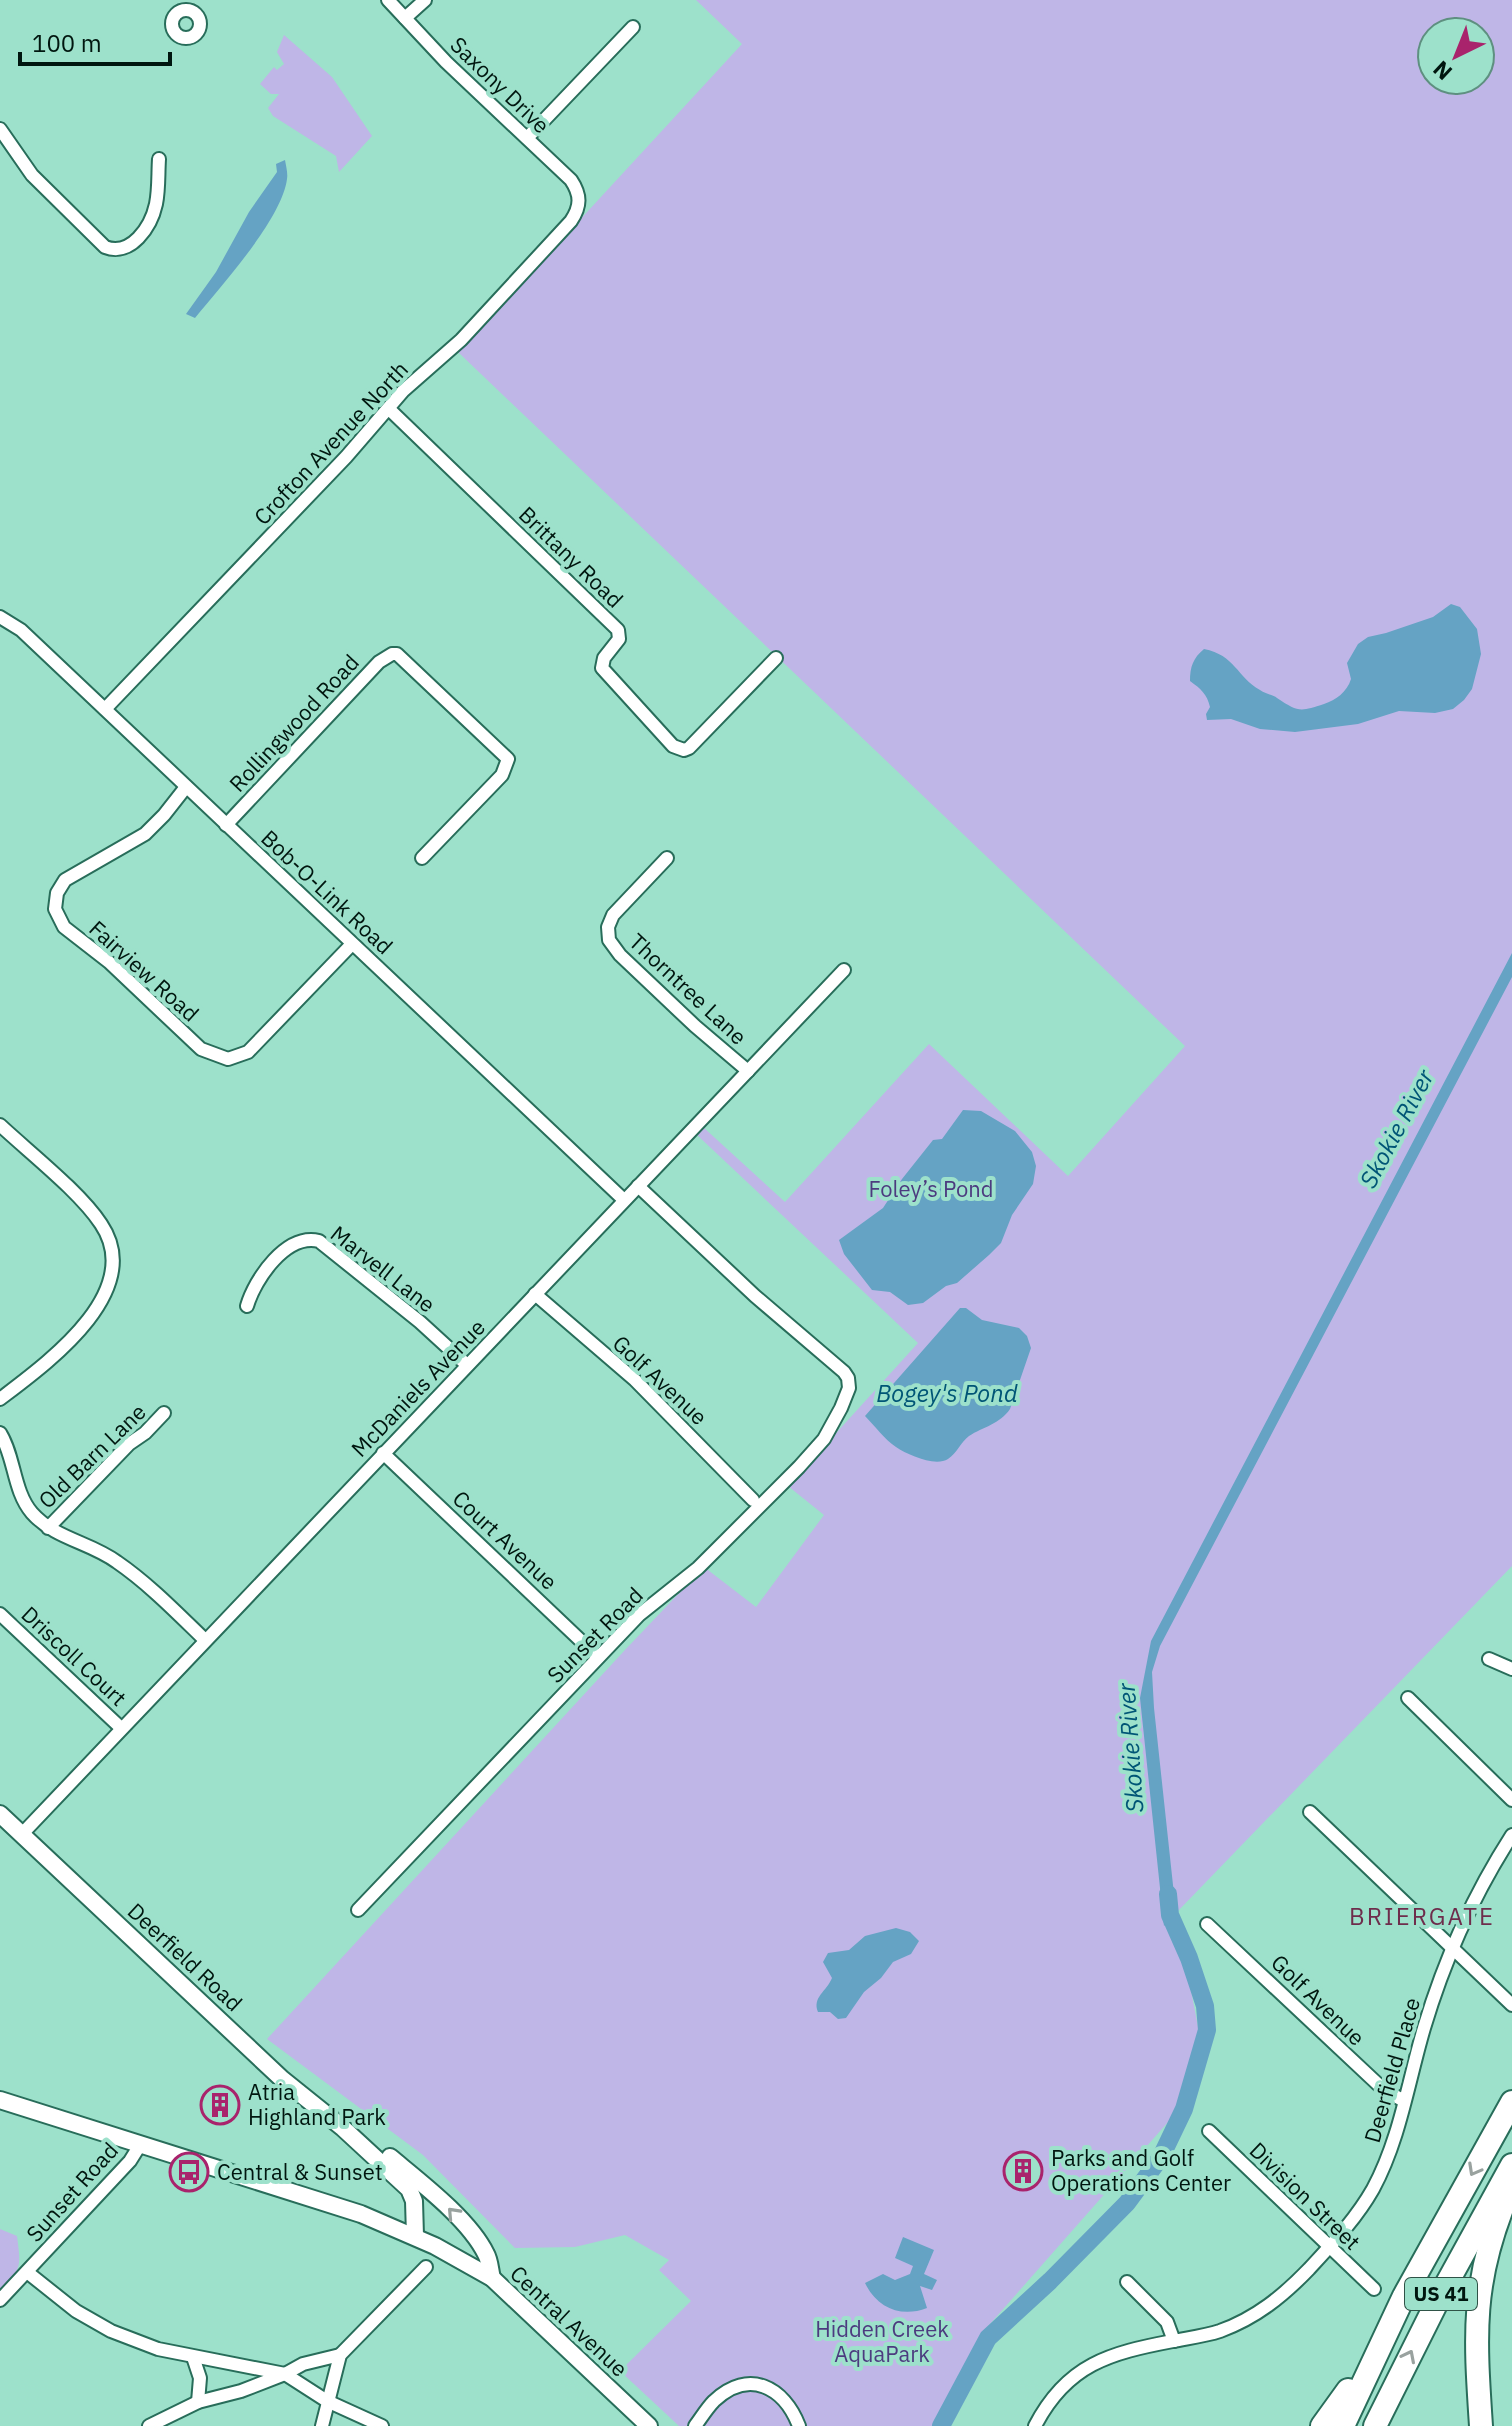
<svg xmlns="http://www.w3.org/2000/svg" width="1512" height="2426" viewBox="0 0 1512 2426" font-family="'IBM Plex Sans',sans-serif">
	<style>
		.green { fill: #bfb6e7; fill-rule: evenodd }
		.water { fill: #65a3c4 }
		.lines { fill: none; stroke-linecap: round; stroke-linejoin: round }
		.river { stroke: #65a3c4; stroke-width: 18 }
		.street-casing { stroke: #286d5a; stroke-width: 16 }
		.secondary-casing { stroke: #286d5a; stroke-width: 20 }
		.highway-casing { stroke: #286d5a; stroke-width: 26 }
		.street { stroke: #fff; stroke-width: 12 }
		.secondary { stroke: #fff; stroke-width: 16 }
		.highway { stroke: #fff; stroke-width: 22 }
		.oneway { stroke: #99a29f }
		.labels { text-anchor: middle; stroke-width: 8; stroke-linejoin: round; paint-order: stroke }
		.shield { fill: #9de1cb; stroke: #2f5347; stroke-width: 2 }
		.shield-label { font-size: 20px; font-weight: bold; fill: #00160f }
		.street-label { font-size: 22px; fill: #00160f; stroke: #9de1cb }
		.park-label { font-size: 22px; fill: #4c3b7f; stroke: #9de1cb }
		.poi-label { font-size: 22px; fill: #00160f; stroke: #9de1cb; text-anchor: start }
		.water-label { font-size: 24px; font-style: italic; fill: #005576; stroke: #9de1cb }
		.neighbourhood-label { font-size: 24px; letter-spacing: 2px; fill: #6e2d4c; stroke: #9de1cb }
	</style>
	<rect width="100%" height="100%" fill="#9de1cb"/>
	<g class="green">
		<path d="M696,0H1512V1566L1176,1913L1199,2032L1176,2113L982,2333L936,2418L934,2426H679L620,2371L691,2301L659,2270L669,2260L625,2235L575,2247L515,2248L423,2155L267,2039L624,1651L704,1567L756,1607L824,1515L788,1486L918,1343L696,1134L703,1127L785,1202L929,1044L1068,1176L1185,1046L458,352L742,44ZM1432,32H1480V80H1432Z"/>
		<polygon points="284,35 332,77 372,136 339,172 336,156 273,116 268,108 279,94 271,94 260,84 274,67 277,70 284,64 277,52"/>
		<path d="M0,2229L17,2236C21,2267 22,2268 0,2292Z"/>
	</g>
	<g class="water">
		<path d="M285,160C286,166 288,173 287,179C282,219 221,286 195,318L186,314L216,272L249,212L277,172L276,164Z"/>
		<path d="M1451,604L1460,607L1477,629L1481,654L1472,689L1464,700L1453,709L1435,713L1399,711L1358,724L1295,732L1260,729L1231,719L1207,720L1206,714L1210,707C1207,694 1201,689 1190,681C1190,667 1193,658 1204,649C1235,655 1237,677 1260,690C1265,694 1272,694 1277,698C1298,712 1300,712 1324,704C1336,700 1347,692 1351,679L1347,663L1358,644L1368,637L1386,633L1433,617Z"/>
		<polygon points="1512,953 1512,977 1160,1646 1152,1672 1154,1708 1176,1913 1164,1926 1140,1698 1151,1641"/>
		<polygon points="963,1110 981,1111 1015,1131 1032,1152 1036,1166 1033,1184 1012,1215 1001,1243 989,1255 957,1283 946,1286 923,1303 908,1305 890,1292 872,1290 844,1254 839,1240 883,1208 902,1179 933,1140 942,1139"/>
		<path d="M960,1308H966L982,1320L1019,1328L1027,1336L1031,1348L1010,1409C1000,1424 983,1427 969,1436C961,1442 957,1453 948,1459C935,1467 908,1455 896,1447C884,1439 875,1426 865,1416Z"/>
		<path d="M896,1928L910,1932L919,1941L911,1954L893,1962L881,1978L864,1992L846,2018L838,2019L830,2012H818C812,1997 827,1991 832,1978L823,1962L828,1953L849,1950L865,1936Z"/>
		<path d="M903,2237L934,2250L924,2274L937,2280L932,2290L920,2286L927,2308C901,2318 877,2308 865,2283L883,2274L895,2280L910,2274L913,2266L895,2258Z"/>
	</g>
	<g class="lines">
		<polyline class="river" points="941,2426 988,2338 1050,2281 1127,2203 1161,2157 1184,2109 1207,2030 1205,2006 1189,1958 1170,1915 1168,1894"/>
		<g class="street-casing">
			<g id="street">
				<circle cx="186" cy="24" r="14"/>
				<polyline points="405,18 425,0"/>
				<path d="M0,129L32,175L105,247C131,257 151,227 156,204C159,189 158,174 159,159"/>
				<polyline points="527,138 633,27"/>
				<polyline points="389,409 618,630 619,639 604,658 602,668 673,746 684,750 689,748 776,658"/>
				<polyline points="0,617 21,630 624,1200"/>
				<path d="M105,709L346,457L403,391L461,340L571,221C581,206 581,195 571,180L446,62L388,0"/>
				<polyline points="186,787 164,815 145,834 65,880 57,893 55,909 64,927 109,962 201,1049 228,1059 248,1052 352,944"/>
				<polyline points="226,825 379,662 392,654 397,654 508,759 502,775 422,858"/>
				<polyline points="667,858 613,915 608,927 609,940 620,955 695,1026 748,1071"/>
				<path d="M0,1125C30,1153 80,1192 101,1224C147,1292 46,1364 0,1399"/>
				<polyline points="535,1294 635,1380 753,1500"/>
				<path d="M247,1306C255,1279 286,1233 319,1241L420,1322L467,1365"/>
				<path d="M0,1433C15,1457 13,1491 32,1513C55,1539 90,1542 117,1562C149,1584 177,1613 205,1640"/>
				<polyline points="383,1453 598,1657"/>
				<polyline points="48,1528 129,1444 145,1433 164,1413"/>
				<polyline points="0,1614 121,1728"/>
				<polyline points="1489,1659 1512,1669"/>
				<polyline points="1408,1698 1512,1800"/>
				<polyline points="1310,1812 1512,2005"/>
				<polyline points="22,1834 844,970"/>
				<polyline points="358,1910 639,1615 698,1568 799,1467 824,1439 841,1408 849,1388 848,1378 844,1372 755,1296 638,1186"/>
				<polyline points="1207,1924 1383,2089 1404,2101"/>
				<polyline points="1209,2131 1374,2289"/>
				<polyline points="27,2272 76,2311 111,2331 158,2349 285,2374 327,2401 382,2426"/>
				<polyline points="1127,2282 1167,2322 1174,2341"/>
				<polyline points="0,2300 130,2161 140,2145"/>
				<polyline points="193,2357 200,2378 198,2402"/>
				<polyline points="149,2426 198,2402 241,2391 285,2374 303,2364 340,2355"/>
				<polyline points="322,2426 340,2355 426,2267"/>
				<path d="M695,2426C701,2418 707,2408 714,2401C749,2368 784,2387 799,2426"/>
				<path d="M1035,2426C1067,2364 1110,2353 1173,2341C1188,2338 1205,2336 1220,2331C1256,2318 1283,2296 1309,2269C1332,2244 1356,2219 1373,2189C1400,2139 1408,2082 1424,2028C1444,1961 1474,1894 1512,1835"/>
			</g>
		</g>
		<g class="secondary-casing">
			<g id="secondary">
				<polyline points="0,1814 282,2079 343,2128 409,2189 414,2201 415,2236"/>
				<polyline points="0,2100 361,2214 435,2246 492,2278 649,2426"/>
				<path d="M390,2157C420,2182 469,2219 486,2254C490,2261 490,2271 492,2278"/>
			</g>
		</g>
		<g class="highway-casing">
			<g id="highway">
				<polyline points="1322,2426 1348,2390"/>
				<polyline points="1343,2426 1404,2296 1512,2102"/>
				<polyline points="1375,2426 1441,2294 1512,2165"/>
				<path d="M1481,2426C1475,2336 1471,2282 1507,2196"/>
			</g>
		</g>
		<use href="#street" class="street"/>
		<use href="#secondary" class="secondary"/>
		<use href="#highway" class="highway"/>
	</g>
	<defs><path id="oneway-chevron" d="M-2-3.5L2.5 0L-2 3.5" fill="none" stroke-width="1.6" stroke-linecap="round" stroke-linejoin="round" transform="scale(2)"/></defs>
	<g class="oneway">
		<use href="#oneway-chevron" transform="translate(1474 2170) rotate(119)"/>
		<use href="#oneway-chevron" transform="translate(453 2213) rotate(-133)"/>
		<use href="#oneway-chevron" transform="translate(1409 2356) rotate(-63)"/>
	</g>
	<defs>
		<g id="building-ring" transform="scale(2)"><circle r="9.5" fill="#9de1cb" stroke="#a9236c" stroke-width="1.5"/><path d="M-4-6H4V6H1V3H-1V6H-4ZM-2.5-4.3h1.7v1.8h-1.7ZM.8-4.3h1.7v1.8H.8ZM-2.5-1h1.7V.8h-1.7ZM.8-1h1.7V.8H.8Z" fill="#a9236c"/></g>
		<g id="bus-ring" transform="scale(2)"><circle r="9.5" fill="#9de1cb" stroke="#a9236c" stroke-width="1.5"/><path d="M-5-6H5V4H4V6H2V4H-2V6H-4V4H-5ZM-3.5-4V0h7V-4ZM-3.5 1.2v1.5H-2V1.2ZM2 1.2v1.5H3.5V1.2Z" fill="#a9236c"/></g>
	</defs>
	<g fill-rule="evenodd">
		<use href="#building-ring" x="220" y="2105"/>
		<use href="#building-ring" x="1023" y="2171"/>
		<use href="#bus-ring" x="189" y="2172"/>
	</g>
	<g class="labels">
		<rect class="shield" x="1405" y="2278" width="72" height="32" rx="6"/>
		<g class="shield-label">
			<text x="1441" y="2301">US 41</text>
		</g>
		<g class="street-label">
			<text transform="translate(500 85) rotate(44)" y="8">Saxony Drive</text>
			<text transform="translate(331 443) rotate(-47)" y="8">Crofton Avenue North</text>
			<text transform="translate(571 557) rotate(44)" y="8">Brittany Road</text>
			<text transform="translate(294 723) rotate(-47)" y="8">Rollingwood Road</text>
			<text transform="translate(327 892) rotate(43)" y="8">Bob-O-Link Road</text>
			<text transform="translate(144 971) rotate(42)" y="8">Fairview Road</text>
			<text transform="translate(688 989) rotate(43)" y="8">Thorntree Lane</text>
			<text transform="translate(383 1269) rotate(38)" y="8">Marvell Lane</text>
			<text transform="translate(660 1380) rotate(43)" y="8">Golf Avenue</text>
			<text transform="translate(418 1388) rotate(-46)" y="8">McDaniels Avenue</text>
			<text transform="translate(92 1456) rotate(-44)" y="8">Old Barn Lane</text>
			<text transform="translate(505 1540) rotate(43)" y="8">Court Avenue</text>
			<text transform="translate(595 1635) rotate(-45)" y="8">Sunset Road</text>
			<text transform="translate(74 1656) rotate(43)" y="8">Driscoll Court</text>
			<text transform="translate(185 1957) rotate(43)" y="8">Deerfield Road</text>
			<text transform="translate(1318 2000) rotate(44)" y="8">Golf Avenue</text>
			<text transform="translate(1392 2070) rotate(-74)" y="8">Deerfield Place</text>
			<text transform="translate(72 2192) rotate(-48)" y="8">Sunset Road</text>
			<text transform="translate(1305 2196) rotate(44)" y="8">Division Street</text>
			<text transform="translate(569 2321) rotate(43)" y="8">Central Avenue</text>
		</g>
		<g class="park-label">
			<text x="931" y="1197">Foley’s Pond</text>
			<text x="882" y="2337">Hidden Creek<tspan x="882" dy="25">AquaPark</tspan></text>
		</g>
		<g class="poi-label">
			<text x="248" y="2100">Atria<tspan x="248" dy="25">Highland Park</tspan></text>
			<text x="1051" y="2166">Parks and Golf<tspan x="1051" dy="25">Operations Center</tspan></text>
			<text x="217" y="2180">Central &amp; Sunset</text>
		</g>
		<g class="water-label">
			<text transform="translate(1397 1129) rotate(-62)" y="8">Skokie River</text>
			<text x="947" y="1402">Bogey's Pond</text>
			<text transform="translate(1131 1748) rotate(-94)" y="8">Skokie River</text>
		</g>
		<g class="neighbourhood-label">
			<text x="1422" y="1925">BRIERGATE</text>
		</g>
	</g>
	<g transform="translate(1456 56) rotate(223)"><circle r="38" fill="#9de1cb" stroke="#5e9080" stroke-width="2"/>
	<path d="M0-6L14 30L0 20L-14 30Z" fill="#a9236c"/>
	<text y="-12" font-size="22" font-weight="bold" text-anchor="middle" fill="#00160f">N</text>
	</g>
	<path d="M20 52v12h150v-12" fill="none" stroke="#00160f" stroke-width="4"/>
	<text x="32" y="52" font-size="24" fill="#00160f" stroke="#9de1cb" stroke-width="6" paint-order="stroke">100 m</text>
</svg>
